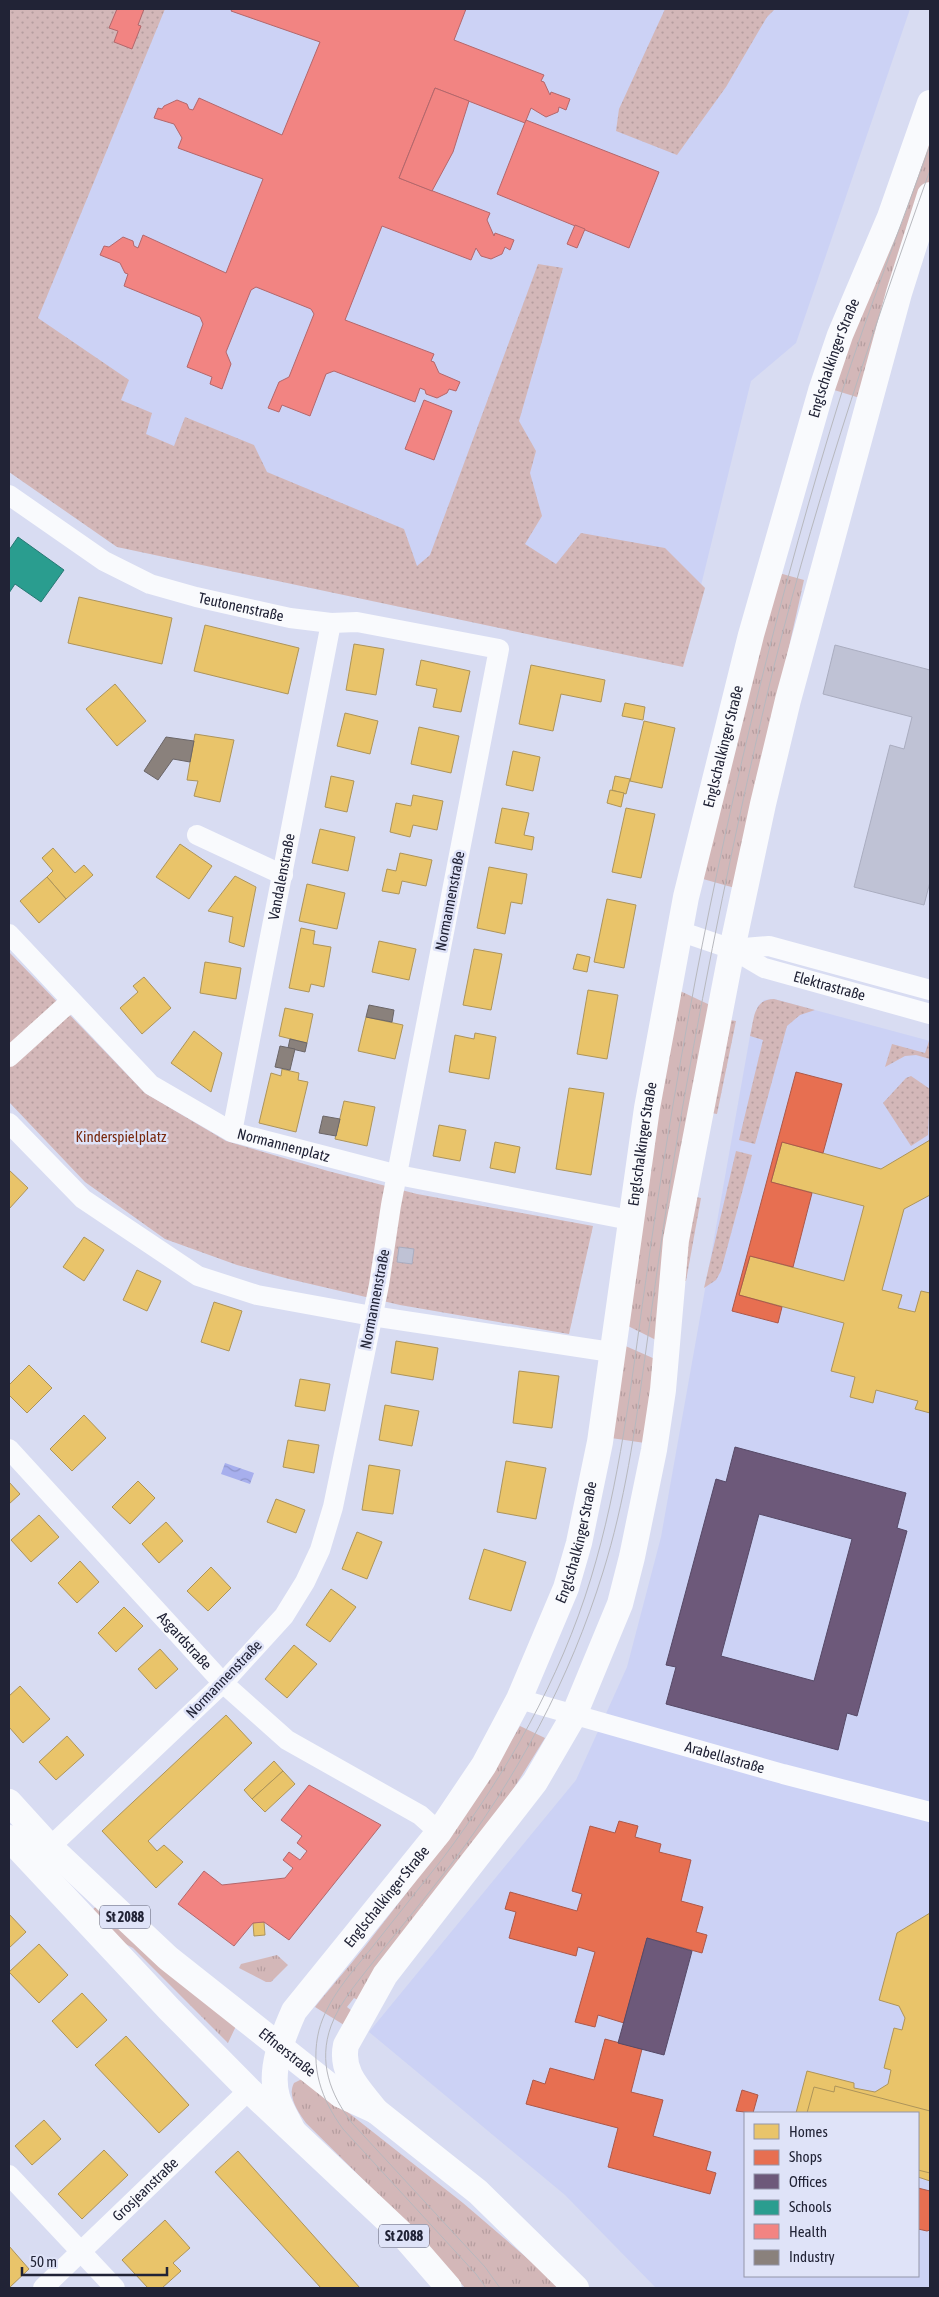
<svg xmlns="http://www.w3.org/2000/svg" width="939" height="2297" viewBox="0 0 939 2297" font-family="'Asap Condensed',sans-serif">
	<style>
		.built { fill: #ccd2f5; fill-rule: evenodd }
		.grass { fill: url(#grass-tufts) }
		.park { fill: url(#park-dots) }
		.water { fill: url(#water-waves) }
		.homes { fill: #e9c46a; stroke: #ad945a }
		.shops { fill: #e76f51; stroke: #ac5849 }
		.offices { fill: #6d597a; stroke: #564966; fill-rule: evenodd }
		.schools { fill: #2a9d8f; stroke: #277874 }
		.health { fill: #f28482; stroke: #b3676b }
		.industry { fill: #8a817c; stroke: #6a6567 }
		.building { fill: #bfc2d5; stroke: #aaadc0 }
		.lines { fill: none; stroke-linecap: round; stroke-linejoin: round }
		.minor { stroke: #f9fafd; stroke-width: 20 }
		.major { stroke: #f9fafd; stroke-width: 26 }
		.tram { stroke: #b7b8be; stroke-width: 1 }
		.labels { text-anchor: middle; stroke-width: 5; stroke-linejoin: round; paint-order: stroke }
		.shield { fill: #dfe3f8; stroke: #5a5d70; stroke-width: 1 }
		.shield-label { font-size: 14px; font-weight: bold; fill: #212336 }
		.street-label { font-size: 15px; fill: #212336; stroke: #dfe3f8 }
		.park-label { font-size: 15px; fill: #77280d; stroke: #dfe3f8 }
	</style>
	<defs>
		<pattern id="grass-tufts" width="24" height="20" patternUnits="userSpaceOnUse" patternTransform="scale(1.25)"><rect width="24" height="20" fill="#d3b7b8"/><path d="M3 7l-1-3M5 7V3M7 7l1-3M15 17l-1-3M17 17v-4M19 17l1-3" fill="none" stroke="#b59d9f"/></pattern>
		<pattern id="park-dots" width="8" height="8" patternUnits="userSpaceOnUse" patternTransform="scale(1.25)"><rect width="8" height="8" fill="#d3b7b8"/><path d="M2 2h.1M6 6h.1" fill="none" stroke="#b59d9f" stroke-width="1.8" stroke-linecap="round"/></pattern>
		<pattern id="water-waves" width="16" height="10" patternUnits="userSpaceOnUse" patternTransform="scale(1.25)"><rect width="16" height="10" fill="#a7afed"/><path d="M0 5q4-4 8 0t8 0" fill="none" stroke="#8f96cc"/></pattern>
	</defs>
	<rect width="100%" height="100%" fill="#d8dcf2"/>
	<g class="built">
		<polygon points="54,9 910,9 796,343 751,381 683,659 122,536 9,363"/>
		<path d="M774,999L930,1041V2288H656L565,2195L369,2032L576,1780L627,1667L661,1537L750,1036L758,1006L764,1000ZM745,2113H918V2276H745Z"/>
	</g>
	<g class="grass">
		<polygon points="930,123 930,180 863,399 831,389"/>
		<polygon points="779,573 804,580 735,888 703,879"/>
		<polygon points="678,990 710,1005 658,1341 624,1324"/>
		<polygon points="621,1344 655,1359 645,1443 611,1438"/>
		<path d="M520,1726L545,1738L514,1788L358,2000L354,1998L347,2007L352,2011L344,2025L315,2007C334,1983 355,1960 373,1936C426,1869 477,1799 520,1726Z"/>
		<polygon points="96,1906 237,2024 228,2043 133,1948 116,1939 91,1912"/>
		<polygon points="277,1955 288,1965 271,1982 266,1982 239,1968 241,1964"/>
		<path d="M302,2079L307,2080L463,2203L562,2288H465L422,2238L306,2123C298,2112 287,2096 294,2083Z"/>
	</g>
	<g class="park">
		<polygon points="9,9 165,9 38,318 129,380 121,400 152,413 146,434 174,446 185,417 254,445 267,472 404,529 417,566 430,555 538,264 563,268 519,421 536,451 530,473 542,516 525,544 556,564 581,533 665,548 705,588 683,667 117,547 9,472"/>
		<polygon points="665,9 775,9 767,17 726,87 677,155 616,131 619,109"/>
		<polygon points="9,952 145,1093 226,1141 328,1171 417,1194 593,1226 569,1334 400,1305 289,1279 237,1265 165,1239 85,1182 9,1102"/>
		<path d="M774,999L815,1010L800,1015L787,1026L755,1144L739,1140L763,1040L750,1036C754,1020 753,999 774,999Z"/>
		<polygon points="730,1020 736,1021 717,1114 711,1113"/>
		<polygon points="929,1041 930,1059 916,1055 905,1056 885,1067 892,1044 925,1053"/>
		<polygon points="911,1076 930,1089 928,1135 911,1146 883,1103 906,1078"/>
		<polygon points="736,1151 752,1155 721,1271 716,1280 704,1288"/>
		<polygon points="696,1197 701,1198 686,1281 681,1281"/>
	</g>
	<polygon class="water" points="225,1463 254,1473 250,1484 221,1474"/>
	<g class="homes">
		<polygon points="79,597 172,618 162,664 68,643"/>
		<polygon points="205,625 299,648 288,694 194,671"/>
		<polygon points="354,644 384,649 376,695 346,690"/>
		<polygon points="421,660 470,671 461,712 433,707 437,689 416,685"/>
		<polygon points="531,665 605,680 601,702 561,694 553,731 519,724"/>
		<polygon points="115,684 146,721 117,746 86,709"/>
		<polygon points="625,703 645,707 643,720 622,716"/>
		<polygon points="345,713 378,721 370,754 337,746"/>
		<polygon points="644,721 675,728 662,788 630,781"/>
		<polygon points="419,727 459,736 451,773 411,764"/>
		<polygon points="195,734 234,740 220,802 194,796 198,781 187,780"/>
		<polygon points="513,751 540,757 533,791 506,785"/>
		<polygon points="331,776 354,781 347,812 325,807"/>
		<polygon points="615,776 630,779 626,794 612,790"/>
		<polygon points="610,790 624,793 621,807 607,803"/>
		<polygon points="413,795 443,801 437,830 413,825 410,837 390,832 396,803 411,806"/>
		<polygon points="502,808 529,813 524,835 534,837 532,850 495,843"/>
		<polygon points="626,808 655,814 641,878 612,872"/>
		<polygon points="320,829 355,837 348,871 312,863"/>
		<polygon points="180,844 212,866 189,899 156,877"/>
		<polygon points="53,848 75,873 84,865 93,875 66,899 47,877 53,871 42,858"/>
		<polygon points="400,853 432,860 426,886 402,881 399,894 382,891 387,869 396,871"/>
		<polygon points="489,867 527,874 522,904 511,902 505,934 477,928"/>
		<polygon points="235,876 256,887 244,947 229,942 233,917 208,911"/>
		<polygon points="47,877 66,899 39,923 20,901"/>
		<polygon points="307,884 345,893 337,929 299,921"/>
		<polygon points="607,899 636,905 624,968 594,962"/>
		<polygon points="301,928 315,931 313,944 331,947 324,987 311,984 309,992 289,988"/>
		<polygon points="379,941 416,949 409,980 372,972"/>
		<polygon points="474,949 502,954 491,1010 463,1005"/>
		<polygon points="577,954 590,957 587,972 573,969"/>
		<polygon points="205,962 241,968 236,999 200,993"/>
		<polygon points="144,977 171,1008 142,1034 120,1008 138,992 133,986"/>
		<polygon points="588,990 618,995 607,1059 577,1054"/>
		<polygon points="285,1008 313,1014 307,1043 279,1036"/>
		<polygon points="366,1017 403,1025 395,1059 358,1051"/>
		<polygon points="194,1031 222,1053 211,1092 171,1063"/>
		<polygon points="475,1033 496,1037 489,1079 449,1072 455,1035 474,1039"/>
		<polygon points="282,1069 299,1073 298,1080 308,1082 296,1132 259,1123 271,1073 281,1076"/>
		<polygon points="569,1088 604,1093 591,1175 556,1169"/>
		<polygon points="344,1101 375,1107 367,1146 335,1139"/>
		<polygon points="439,1125 466,1130 460,1161 433,1156"/>
		<polygon points="930,1140 930,1195 904,1209 882,1290 902,1295 898,1308 915,1312 921,1291 930,1293 930,1413 915,1409 918,1401 876,1390 873,1403 850,1397 855,1377 831,1371 844,1323 739,1295 750,1256 844,1281 864,1206 771,1182 782,1142 881,1169"/>
		<polygon points="495,1142 520,1147 515,1173 490,1168"/>
		<polygon points="9,1170 28,1188 9,1209"/>
		<polygon points="84,1237 104,1250 84,1281 63,1267"/>
		<polygon points="137,1270 161,1281 147,1311 123,1300"/>
		<polygon points="214,1302 242,1311 229,1351 201,1342"/>
		<polygon points="396,1341 438,1348 433,1380 391,1373"/>
		<polygon points="29,1365 52,1388 27,1413 9,1395 9,1385"/>
		<polygon points="519,1371 559,1376 552,1428 513,1423"/>
		<polygon points="300,1379 330,1384 325,1411 295,1406"/>
		<polygon points="385,1405 419,1411 412,1446 379,1440"/>
		<polygon points="84,1415 106,1438 72,1471 50,1449"/>
		<polygon points="288,1440 319,1445 314,1473 283,1467"/>
		<polygon points="506,1461 546,1468 536,1519 497,1512"/>
		<polygon points="369,1465 400,1470 393,1514 362,1510"/>
		<polygon points="138,1481 155,1498 130,1524 112,1507"/>
		<polygon points="9,1482 20,1494 9,1504"/>
		<polygon points="276,1499 305,1510 296,1533 267,1522"/>
		<polygon points="39,1515 59,1537 31,1562 11,1540"/>
		<polygon points="166,1522 183,1541 159,1563 142,1544"/>
		<polygon points="357,1532 382,1542 367,1579 342,1569"/>
		<polygon points="484,1549 526,1562 511,1611 469,1599"/>
		<polygon points="80,1561 99,1582 77,1603 58,1583"/>
		<polygon points="211,1567 231,1588 208,1611 187,1591"/>
		<polygon points="331,1589 356,1607 330,1642 306,1625"/>
		<polygon points="124,1607 143,1626 116,1652 98,1633"/>
		<polygon points="294,1645 317,1664 287,1698 265,1679"/>
		<polygon points="160,1649 178,1669 156,1689 138,1669"/>
		<polygon points="20,1686 50,1719 23,1743 9,1727 9,1696"/>
		<polygon points="226,1715 252,1743 148,1841 157,1851 164,1845 183,1862 156,1888 102,1831"/>
		<polygon points="67,1736 84,1755 56,1780 39,1762"/>
		<polygon points="274,1761 283,1771 252,1799 244,1790"/>
		<polygon points="283,1771 295,1784 265,1812 252,1799"/>
		<polygon points="930,1913 930,2181 918,2177 918,2113 796,2113 807,2071 854,2083 854,2088 875,2092 888,2084 891,2070 884,2068 894,2028 902,2030 905,2018 899,2006 879,2000 897,1933"/>
		<polygon points="9,1914 26,1932 9,1948"/>
		<polygon points="259,1922 264,1922 265,1935 254,1936 253,1923"/>
		<polygon points="39,1944 68,1975 39,2003 9,1972"/>
		<polygon points="82,1993 107,2020 77,2048 52,2021"/>
		<polygon points="126,2036 189,2105 159,2133 95,2065"/>
		<polygon points="835,2086 930,2111 930,2173 918,2170 918,2113 807,2113 814,2087 834,2092"/>
		<polygon points="44,2120 61,2139 32,2165 15,2146"/>
		<polygon points="104,2150 128,2175 82,2219 58,2194"/>
		<polygon points="238,2151 360,2288 321,2288 215,2172"/>
		<polygon points="165,2220 190,2248 173,2263 181,2271 162,2288 148,2288 122,2260"/>
		<polygon points="9,2246 29,2269 9,2288"/>
	</g>
	<g class="shops">
		<polygon points="796,1072 842,1084 823,1153 782,1142 771,1182 812,1193 793,1267 750,1256 739,1295 782,1307 778,1323 732,1311"/>
		<polygon points="619,1821 638,1826 635,1837 661,1844 659,1852 691,1860 681,1901 703,1907 696,1932 707,1935 702,1953 647,1938 624,2023 598,2015 595,2027 575,2022 595,1952 578,1947 576,1956 509,1938 516,1912 505,1909 510,1892 577,1911 582,1894 572,1891 590,1826 615,1833"/>
		<polygon points="605,2039 642,2049 631,2092 663,2100 653,2136 711,2152 706,2170 716,2173 710,2194 608,2167 618,2128 526,2104 533,2080 545,2084 550,2068 594,2080"/>
		<polygon points="742,2090 758,2095 753,2113 736,2111"/>
		<polygon points="918,2188 930,2191 930,2230 927,2231 918,2229"/>
	</g>
	<g class="offices">
		<path d="M735,1447L906,1493L897,1528L907,1531L857,1716L847,1713L838,1750L666,1704L676,1667L666,1665L716,1479L726,1482ZM759,1514L852,1539L814,1681L721,1656Z"/>
		<polygon points="647,1938 692,1951 664,2055 618,2043"/>
	</g>
	<polygon class="schools" points="18,537 64,570 41,602 15,584 9,593 9,550"/>
	<g class="health">
		<polygon points="117,9 144,9 138,25 141,26 132,49 114,42 118,31 109,28"/>
		<polygon points="232,9 466,9 454,40 544,75 541,81 544,82 550,95 551,92 570,99 566,110 559,107 558,112 546,117 531,108 525,123 435,88 399,178 490,213 487,220 494,236 495,233 514,240 510,250 505,247 502,254 491,259 481,256 476,248 471,260 382,226 345,320 434,354 431,361 434,362 439,373 460,382 456,391 449,389 447,393 437,398 426,394 425,390 420,388 415,402 334,371 326,374 310,416 282,405 279,412 268,408 279,382 289,377 314,314 311,309 256,287 251,290 226,352 231,364 222,389 210,384 212,377 187,367 203,324 200,317 124,286 128,274 125,273 120,263 100,255 104,246 109,247 123,237 133,241 134,246 138,248 143,235 226,273 263,179 178,148 182,138 174,124 154,118 158,108 162,109 164,106 177,100 187,104 189,109 193,110 199,98 282,135 320,42 231,11"/>
		<polygon points="435,88 469,101 453,152 432,191 399,178"/>
		<polygon points="526,120 659,172 629,248 497,194"/>
		<polygon points="575,225 585,229 577,248 567,244"/>
		<polygon points="424,400 452,411 434,460 405,449"/>
		<polygon points="309,1785 381,1825 289,1940 264,1922 253,1923 234,1946 178,1904 204,1871 222,1885 285,1878 293,1868 283,1860 289,1852 300,1860 307,1851 297,1843 302,1836 281,1820"/>
	</g>
	<g class="industry">
		<polygon points="166,737 194,741 190,762 173,759 158,780 144,771"/>
		<polygon points="369,1005 394,1010 392,1022 366,1017"/>
		<polygon points="290,1039 307,1043 305,1052 288,1048"/>
		<polygon points="280,1046 295,1049 290,1070 275,1067"/>
		<polygon points="323,1116 340,1119 336,1136 319,1133"/>
	</g>
	<g class="building">
		<polygon points="835,645 930,670 930,882 924,905 854,887 890,745 904,749 912,717 823,694"/>
		<polygon points="399,1247 414,1249 412,1264 397,1262"/>
	</g>
	<g class="lines">
		<g class="minor">
			<path id="s1" d="M9,495L104,561L150,584L196,597L290,618L331,623L357,622L499,649L391,1205L379,1285L333,1507L320,1550L305,1582L284,1616L223,1683L50,1847"/>
			<polyline points="197,835 283,875"/>
			<path id="s2" d="M679,931L732,949L764,968L930,1014"/>
			<path id="s3" d="M9,934L151,1085L232,1132L398,1175L630,1220"/>
			<polyline points="732,949 769,946 930,990"/>
			<polyline points="9,1057 71,1001"/>
			<polyline points="9,1123 83,1199 198,1276 257,1295 372,1316 611,1352"/>
			<path id="s4" d="M232,1132L331,623"/>
			<path id="s5" d="M9,1449L223,1683L287,1740L420,1815L439,1832"/>
			<path id="s6" d="M519,1699L783,1774L930,1812"/>
			<polyline points="9,2175 115,2288"/>
			<path id="s7" d="M43,2288L249,2090"/>
		</g>
		<g class="major">
			<path id="s8" d="M9,1802L50,1847L168,1958L341,2095L376,2111L478,2192L576,2288"/>
			<polyline points="9,1838 169,2009 249,2090 403,2235 449,2288"/>
			<path d="M376,2111C360,2090 340,2073 346,2045L385,1975L535,1782L574,1715L620,1604L632,1557L654,1450L663,1390L676,1240L732,949L763,804L788,700L899,293L930,195"/>
			<path id="s9" d="M292,2129C287,2119 280,2108 277,2097C269,2069 283,2036 294,2011L439,1832L484,1765L519,1699L566,1588L579,1543L600,1442L647,1108L686,897L751,635L821,391L840,335L890,217L930,103"/>
		</g>
		<g class="tram">
			<path d="M486,2288L476,2274L343,2129C321,2099 310,2067 319,2030C327,2000 351,1973 370,1950C394,1919 419,1889 443,1858C506,1774 560,1680 591,1578C620,1483 631,1384 645,1286C659,1185 676,1083 695,982C733,784 781,588 841,395C868,311 900,228 930,145"/>
			<path d="M500,2288L485,2267L352,2123C330,2094 318,2062 331,2026C340,2001 361,1978 377,1957C401,1927 426,1897 449,1867C517,1778 570,1679 603,1572C625,1502 635,1430 645,1357C657,1271 669,1184 684,1099C708,965 735,831 766,699C809,519 868,344 930,170"/>
		</g>
	</g>
	<g class="labels">
		<g class="shield">
			<rect x="100" y="1905.5" width="50" height="23" rx="4"/>
			<rect x="379" y="2224.5" width="50" height="23" rx="4"/>
		</g>
		<g class="shield-label">
			<text x="125" y="1922">St 2088</text>
			<text x="404" y="2241">St 2088</text>
		</g>
		<g class="street-label">
			<text dy="5" stroke="none"><textPath href="#s9" startOffset="1892">Englschalkinger Straße</textPath></text>
			<text dy="5" stroke="none"><textPath href="#s1" startOffset="261">Teutonenstraße</textPath></text>
			<text dy="5" stroke="none"><textPath href="#s9" startOffset="1488">Englschalkinger Straße</textPath></text>
			<text dy="5" stroke="none"><textPath href="#s4" startOffset="260">Vandalenstraße</textPath></text>
			<text transform="translate(450 901) rotate(-79)" y="5">Normannenstraße</text>
			<text dy="5" stroke="none"><textPath href="#s2" startOffset="161">Elektrastraße</textPath></text>
			<text dy="5" stroke="none"><textPath href="#s9" startOffset="1082">Englschalkinger Straße</textPath></text>
			<text dy="5" stroke="none"><textPath href="#s3" startOffset="354">Normannenplatz</textPath></text>
			<text transform="translate(375 1299) rotate(-79)" y="5">Normannenstraße</text>
			<text dy="5" stroke="none"><textPath href="#s9" startOffset="678">Englschalkinger Straße</textPath></text>
			<text dy="5" stroke="none"><textPath href="#s5" startOffset="260">Asgardstraße</textPath></text>
			<text transform="translate(224 1679) rotate(-46)" y="5">Normannenstraße</text>
			<text dy="5" stroke="none"><textPath href="#s6" startOffset="214">Arabellastraße</textPath></text>
			<text dy="5" stroke="none"><textPath href="#s9" startOffset="272">Englschalkinger Straße</textPath></text>
			<text dy="5" stroke="none"><textPath href="#s8" startOffset="375">Effnerstraße</textPath></text>
			<text dy="5" stroke="none"><textPath href="#s7" startOffset="142">Grosjeanstraße</textPath></text>
		</g>
		<g class="park-label">
			<text x="121" y="1142">Kinderspielplatz</text>
		</g>
	</g>
	<rect width="939" height="2297" fill="none" stroke="#212336" stroke-width="20"/>
	<rect x="744" y="2112" width="175" height="165" fill="#dfe3f8" stroke="#9396aa"/>
	<rect x="754" y="2124" width="25" height="15" fill="#e9c46a" stroke="#9396aa"/>
	<text x="789" y="2137" font-size="15" fill="#212336">Homes</text>
	<rect x="754" y="2150" width="25" height="15" fill="#e76f51" stroke="#9396aa"/>
	<text x="789" y="2162" font-size="15" fill="#212336">Shops</text>
	<rect x="754" y="2174" width="25" height="15" fill="#6d597a" stroke="#9396aa"/>
	<text x="789" y="2187" font-size="15" fill="#212336">Offices</text>
	<rect x="754" y="2200" width="25" height="15" fill="#2a9d8f" stroke="#9396aa"/>
	<text x="789" y="2212" font-size="15" fill="#212336">Schools</text>
	<rect x="754" y="2224" width="25" height="15" fill="#f28482" stroke="#9396aa"/>
	<text x="789" y="2237" font-size="15" fill="#212336">Health</text>
	<rect x="754" y="2250" width="25" height="15" fill="#8a817c" stroke="#9396aa"/>
	<text x="789" y="2262" font-size="15" fill="#212336">Industry</text>
	<path d="M22 2267v8h145v-8" fill="none" stroke="#212336" stroke-width="2.5"/>
	<text x="30" y="2267" font-size="15" fill="#212336" stroke="#dfe3f8" stroke-width="4" paint-order="stroke">50 m</text>
</svg>
